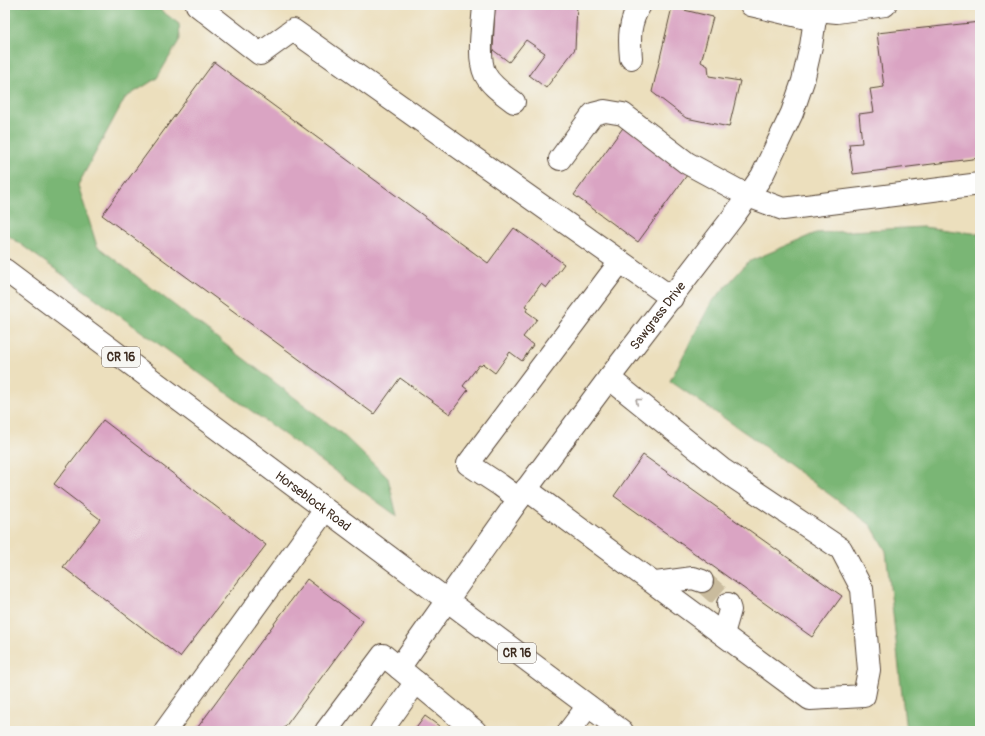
<svg xmlns="http://www.w3.org/2000/svg" width="985" height="736" viewBox="0 0 985 736" font-family="Pangolin,sans-serif">
	<style>
		.forest { fill: #7ab674; stroke: #5a7049 }
		.building { fill: #daa4c3 }
		.lines { fill: none; stroke-linecap: round; stroke-linejoin: round }
		.minor-tunnel { stroke: #c9bb9d; stroke-width: 22; stroke-dasharray: 22 11; stroke-linecap: butt }
		.minor-casing { stroke: #564536; stroke-width: 24 }
		.major-casing { stroke: #564536; stroke-width: 24 }
		.minor { stroke: #fff; stroke-width: 22 }
		.major { stroke: #fff; stroke-width: 22 }
		.oneway { stroke: #a79f9a }
		.labels { text-anchor: middle; stroke-width: 4; stroke-linejoin: round; paint-order: stroke }
		.shield { fill: #f6f6f2; stroke: #73675e; stroke-width: 1 }
		.shield-label { font-size: 12px; font-weight: bold; fill: #3b2a1e }
		.street-label { font-size: 13px; fill: #3b2a1e; stroke: #f6f6f2 }
	</style>
	<rect width="100%" height="100%" fill="#f6f6f2"/>
	<filter id="ink" filterUnits="userSpaceOnUse"><feTurbulence type="fractalNoise" baseFrequency=".025" numOctaves="2"/><feDisplacementMap in="SourceGraphic" scale="8" xChannelSelector="R" yChannelSelector="G"/><feConvolveMatrix kernelMatrix="1 2 1 2 8 2 1 2 1" color-interpolation-filters="sRGB"/></filter>
	<filter id="wash" filterUnits="userSpaceOnUse"><feTurbulence type="fractalNoise" baseFrequency=".012" numOctaves="4" result="noise"/><feDisplacementMap in="SourceGraphic" scale="16" xChannelSelector="R" yChannelSelector="G"/><feGaussianBlur stdDeviation="0.9" result="paint"/><feColorMatrix in="noise" values="0 0 0 0 0 0 0 0 0 0 0 0 0 0 0 0 0 1.4 0 .05"/><feComposite in="paint" operator="in"/></filter>
	<g filter="url(#wash)">
		<rect width="100%" height="100%" fill="#ecdfbd"/>
		<g class="forest">
			<polygon points="5,5 154,5 179,24 180,39 157,78 125,98 78,185 97,246 342,434 388,478 397,516 5,233"/>
			<polygon points="923,227 980,234 980,731 906,731 886,551 871,525 750,436 670,381 711,303 748,262 816,233"/>
		</g>
		<g id="blocks">
			<g class="building">
				<polygon points="495,5 577,5 575,49 546,88 529,75 545,53 526,40 509,62 493,50"/>
				<polygon points="672,7 713,17 701,62 708,66 709,76 740,81 729,127 686,118 652,92"/>
				<polygon points="980,22 980,158 853,174 849,144 862,143 859,114 874,112 870,89 884,87 877,33"/>
				<polygon points="214,62 488,263 514,228 564,264 546,288 541,284 525,306 528,308 526,311 537,319 523,337 533,345 522,361 510,352 495,373 483,364 481,366 479,365 463,386 468,390 450,414 400,378 374,414 102,215"/>
				<polygon points="625,125 690,171 638,242 574,195"/>
				<polygon points="103,420 266,545 180,657 63,567 100,519 54,484"/>
				<polygon points="643,455 842,596 812,637 614,496"/>
				<polygon points="307,579 363,621 282,731 195,731"/>
				<polygon points="425,716 446,731 414,731"/>
			</g>
		</g>
	</g>
	<g filter="url(#ink)">
		<use href="#blocks" fill-opacity="0" stroke="#564536" stroke-width="1"/>
		<g class="lines">
			<polyline class="minor-tunnel" points="702,581 728,604"/>
			<g class="minor-casing">
				<g id="minor">
					<polyline points="197,5 260,54 293,30 672,298"/>
					<path d="M484,5C483,24 477,57 485,74C491,86 504,94 514,102"/>
					<polyline points="751,5 815,20"/>
					<polyline points="817,10 837,12 885,5"/>
					<path d="M631,58C629,38 629,22 640,5"/>
					<polyline points="560,159 593,114 605,111 623,114 687,163 748,196 783,209 980,184"/>
					<polyline points="526,489 810,699 864,696 869,670 862,589 841,549 723,470 609,378"/>
					<polyline points="519,499 500,485 468,464 620,262"/>
					<polyline points="656,583 693,578 702,581"/>
					<polyline points="723,634 730,610 728,604"/>
					<polyline points="165,731 325,510"/>
					<polyline points="326,731 383,655 399,668"/>
					<polyline points="381,731 416,682"/>
					<path id="s1" d="M475,731L399,668L519,499L609,378L733,217L762,176L792,113L803,81L811,46L817,5"/>
					<polyline points="569,731 588,706"/>
				</g>
			</g>
			<g class="major-casing">
				<g id="major">
					<path id="s2" d="M5,270L622,731"/>
				</g>
			</g>
			<use href="#minor" class="minor"/>
			<use href="#major" class="major"/>
		</g>
		<defs><path id="oneway-chevron" d="M-2-3.5L2.5 0L-2 3.5" fill="none" stroke-width="1.6" stroke-linecap="round" stroke-linejoin="round"/></defs>
		<use class="oneway" href="#oneway-chevron" transform="translate(638 401) rotate(-141)"/>
	</g>
	<g class="labels">
		<g class="shield">
			<rect x="102" y="347" width="38" height="20" rx="3"/>
			<rect x="498" y="643" width="38" height="20" rx="3"/>
		</g>
		<g class="shield-label">
			<text x="121" y="361">CR 16</text>
			<text x="517" y="657">CR 16</text>
		</g>
		<g class="street-label">
			<text dy="5" stroke="none"><textPath href="#s1" startOffset="536">Sawgrass Drive</textPath></text>
			<text dy="5" stroke="none"><textPath href="#s2" startOffset="385">Horseblock Road</textPath></text>
		</g>
	</g>
	<rect width="985" height="736" fill="none" stroke="#f6f6f2" stroke-width="20"/>
</svg>
